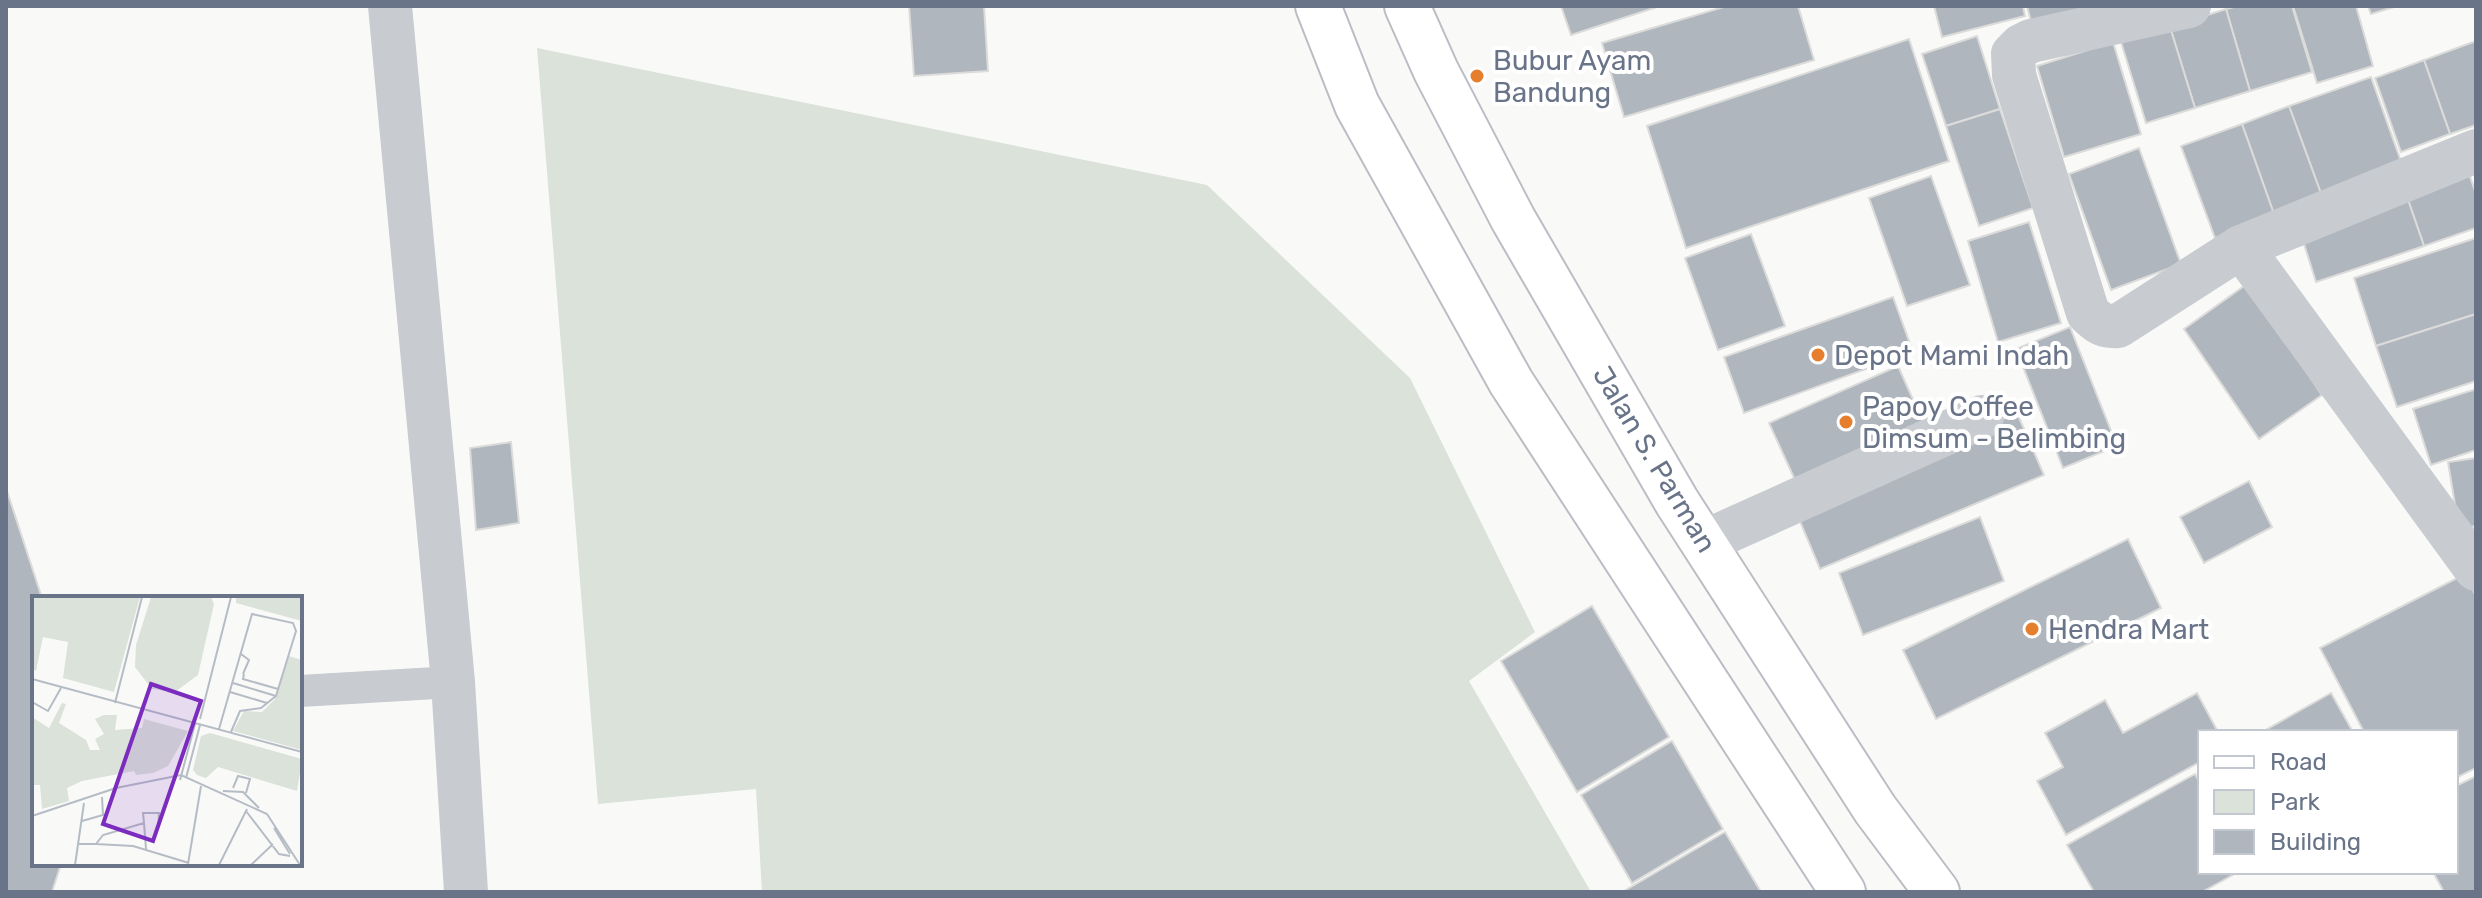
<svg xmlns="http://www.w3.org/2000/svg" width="2482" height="898" viewBox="0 0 2482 898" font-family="Rubik,sans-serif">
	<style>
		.green { fill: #dae2d9 }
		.building { fill: #b0b6be; stroke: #dbdcda; stroke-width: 2 }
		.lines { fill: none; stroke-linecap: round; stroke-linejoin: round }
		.secondary-casing { stroke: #babec4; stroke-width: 48 }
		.service { stroke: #c8cbcf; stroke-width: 32 }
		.minor { stroke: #c8cbcf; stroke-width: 44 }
		.secondary { stroke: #fff; stroke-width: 44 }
		.poi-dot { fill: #e57e2d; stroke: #fff; stroke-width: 3 }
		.labels { text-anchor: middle; stroke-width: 8; stroke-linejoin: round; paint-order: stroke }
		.poi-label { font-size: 28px; fill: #697489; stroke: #fff; text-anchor: start }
		.street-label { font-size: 28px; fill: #697489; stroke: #fff }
		.inset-road { fill: none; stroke: #b6bcc5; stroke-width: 2 }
		.view { fill: #7b2cbf; fill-opacity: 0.15; stroke: #7b2cbf; stroke-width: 4 }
		.inset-edge { fill: none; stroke: #697489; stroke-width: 4 }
	</style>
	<rect width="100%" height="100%" fill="#f9faf8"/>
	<polygon class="green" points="537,48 1207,185 1410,378 1535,632 1469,681 1591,892 762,892 756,789 598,804"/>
	<g class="building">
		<polygon points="909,6 984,6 988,71 914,76"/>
		<polygon points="1561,6 1660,6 1571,35"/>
		<polygon points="1727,6 1798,6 1814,60 1624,117 1602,43"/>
		<polygon points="1934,6 2023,6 2025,16 1942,37"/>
		<polygon points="2027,6 2082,6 2085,17 2033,30"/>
		<polygon points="2238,6 2292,6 2312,72 2250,91 2226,9"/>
		<polygon points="2293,6 2356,6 2373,66 2317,83"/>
		<polygon points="2368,6 2397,6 2371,14"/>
		<polygon points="2226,9 2250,91 2195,108 2170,27"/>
		<polygon points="2170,27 2195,108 2146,123 2121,42"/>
		<polygon points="1977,36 2000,109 1946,126 1922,54"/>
		<polygon points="1909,39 1949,161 1686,248 1647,126"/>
		<polygon points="2476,41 2476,125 2450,134 2424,60"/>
		<polygon points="2113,42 2141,134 2064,157 2037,66"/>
		<polygon points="2424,60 2450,134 2401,152 2375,78"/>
		<polygon points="2371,77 2404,170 2323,199 2289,106"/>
		<polygon points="2289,106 2323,199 2275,217 2242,124"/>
		<polygon points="2000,109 2033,208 1979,226 1946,126"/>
		<polygon points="2242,124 2275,217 2215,238 2181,146"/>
		<polygon points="2139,148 2181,264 2111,290 2069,174"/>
		<polygon points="2468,171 2476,194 2476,228 2424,246 2405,191"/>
		<polygon points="1931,176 1970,285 1907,306 1869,198"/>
		<polygon points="2405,191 2424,246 2316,282 2299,228"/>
		<polygon points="2029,222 2061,323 1998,342 1968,241"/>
		<polygon points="1751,234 1785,326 1718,350 1685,258"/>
		<polygon points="2476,238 2476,314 2376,346 2354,278"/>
		<polygon points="2247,284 2322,395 2259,439 2184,329"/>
		<polygon points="1893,297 1913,352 1744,413 1724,357"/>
		<polygon points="2476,314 2476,381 2397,407 2376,346"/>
		<polygon points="2070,327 2117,446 2063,468 2016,349"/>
		<polygon points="1898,366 1923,422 1795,480 1769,423"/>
		<polygon points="2476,389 2476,450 2431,465 2413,409"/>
		<polygon points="2017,413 2044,475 1820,569 1794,507"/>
		<polygon points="511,442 519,523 476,530 470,448"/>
		<polygon points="2476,458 2476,526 2459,529 2448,462"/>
		<polygon points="2249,481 2272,527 2204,563 2180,517"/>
		<polygon points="6,488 42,598 34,598 34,864 61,864 52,892 6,892"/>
		<polygon points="1980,517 2004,581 1863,635 1839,573"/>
		<polygon points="2128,539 2161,608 1936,719 1903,650"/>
		<polygon points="2465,574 2476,596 2476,768 2456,778 2456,732 2364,732 2320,648"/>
		<polygon points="1592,606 1669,737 1577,792 1501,661"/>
		<polygon points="2197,693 2218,732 2200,732 2200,762 2066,835 2037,781 2063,767 2045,733 2105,700 2123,733"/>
		<polygon points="2331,693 2353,732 2262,732"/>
		<polygon points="1672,741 1723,829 1632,883 1581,795"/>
		<polygon points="2195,774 2200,783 2200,872 2238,872 2202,892 2094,892 2067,845"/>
		<polygon points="2476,776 2476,892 2444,892 2433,872 2456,872 2456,786"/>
		<polygon points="1725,832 1761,892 1624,892 1624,891"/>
	</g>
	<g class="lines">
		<g class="secondary-casing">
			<g id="secondary">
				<polyline points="1318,6 1357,105 1511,382 1843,892"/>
				<polyline points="1407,6 1436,71 1513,219 1677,502 1875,809 1937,892"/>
			</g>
		</g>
		<polyline class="service" points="300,691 453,682"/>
		<g class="minor">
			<polyline points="390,6 453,682 466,892"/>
			<path d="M2189,6L2031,41L2021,46L2013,54L2014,75L2088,313C2098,323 2104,327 2118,326L2241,247L2476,569"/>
			<polyline points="2241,247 2476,151"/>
			<polyline points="1704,542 1982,417"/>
		</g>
		<use href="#secondary" class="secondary"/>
	</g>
	<g class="poi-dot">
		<circle cx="1477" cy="76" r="8"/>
		<circle cx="1818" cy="355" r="8"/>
		<circle cx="1846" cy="422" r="8"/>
		<circle cx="2032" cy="629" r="8"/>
	</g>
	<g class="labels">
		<g class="poi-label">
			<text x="1493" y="70">Bubur Ayam<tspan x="1493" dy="32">Bandung</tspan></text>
			<text x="1834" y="365">Depot Mami Indah</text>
			<text x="1862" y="416">Papoy Coffee<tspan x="1862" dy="32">Dimsum - Belimbing</tspan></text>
			<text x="2048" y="639">Hendra Mart</text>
		</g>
		<g class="street-label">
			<text transform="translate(1655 459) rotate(59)" y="10">Jalan S. Parman</text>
		</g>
	</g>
	<g transform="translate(32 596)">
		<rect width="270" height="270" fill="#f9faf8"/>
		<path d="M0,1H108L82,96L31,82L36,46L11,41L4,75L0,73ZM119,1H179L182,8L166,79L143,96L120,93L103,71L104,49ZM204,1H270V25L204,7ZM257,60L270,64V154L201,135L212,115L230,116L243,103ZM30,107L34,108L27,127L54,144L58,154H68L63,143L72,138L63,123L72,119H85L83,134L110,132L112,123L156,135L136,170L121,177L104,179L102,175L50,185L35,192L37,205L10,213L8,189H0V121L17,132ZM178,137L270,163L265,195L186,171L174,182L165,179L161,174L169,140Z" fill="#dae2d9"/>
		<path class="inset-road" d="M209,58L217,64L211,78M212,78L211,83L246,93M0,83L270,156M201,87L244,100M198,96L235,107M0,106L16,115L29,92M83,107L110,1M168,123L199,1M187,133L220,18L261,27L264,35L244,100L229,112L208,115L199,136M154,182L168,129M148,184L163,128M201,192L206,180L218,183L214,197M191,195L211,196L227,212M214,215L247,258L258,260M0,220L84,192L149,179L235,218L268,269M50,225L71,219L70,201M112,227L114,253M242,232L258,258M47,248H64L71,239L112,227L111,217H127L126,234M64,248L101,250L157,267M156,268L169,190M43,269L52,207M187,269L215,213M219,269L241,248"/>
		<path class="view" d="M119,88L169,105L121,245L71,228Z"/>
		<rect width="270" height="270" class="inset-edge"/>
	</g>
	<rect width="2482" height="898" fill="none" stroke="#697489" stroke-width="16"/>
	<rect x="2198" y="730" width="260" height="144" fill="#ffffff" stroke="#c3c7d0" stroke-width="2"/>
	<rect x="2214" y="756" width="40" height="12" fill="#ffffff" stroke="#c3c7d0" stroke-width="2"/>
	<text x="2270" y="770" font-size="24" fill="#697489">Road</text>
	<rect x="2214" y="790" width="40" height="24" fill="#dae2d9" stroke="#c3c7d0" stroke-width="2"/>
	<text x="2270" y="810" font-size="24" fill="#697489">Park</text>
	<rect x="2214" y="830" width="40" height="24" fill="#b0b6be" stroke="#c3c7d0" stroke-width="2"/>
	<text x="2270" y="850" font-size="24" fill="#697489">Building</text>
</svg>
